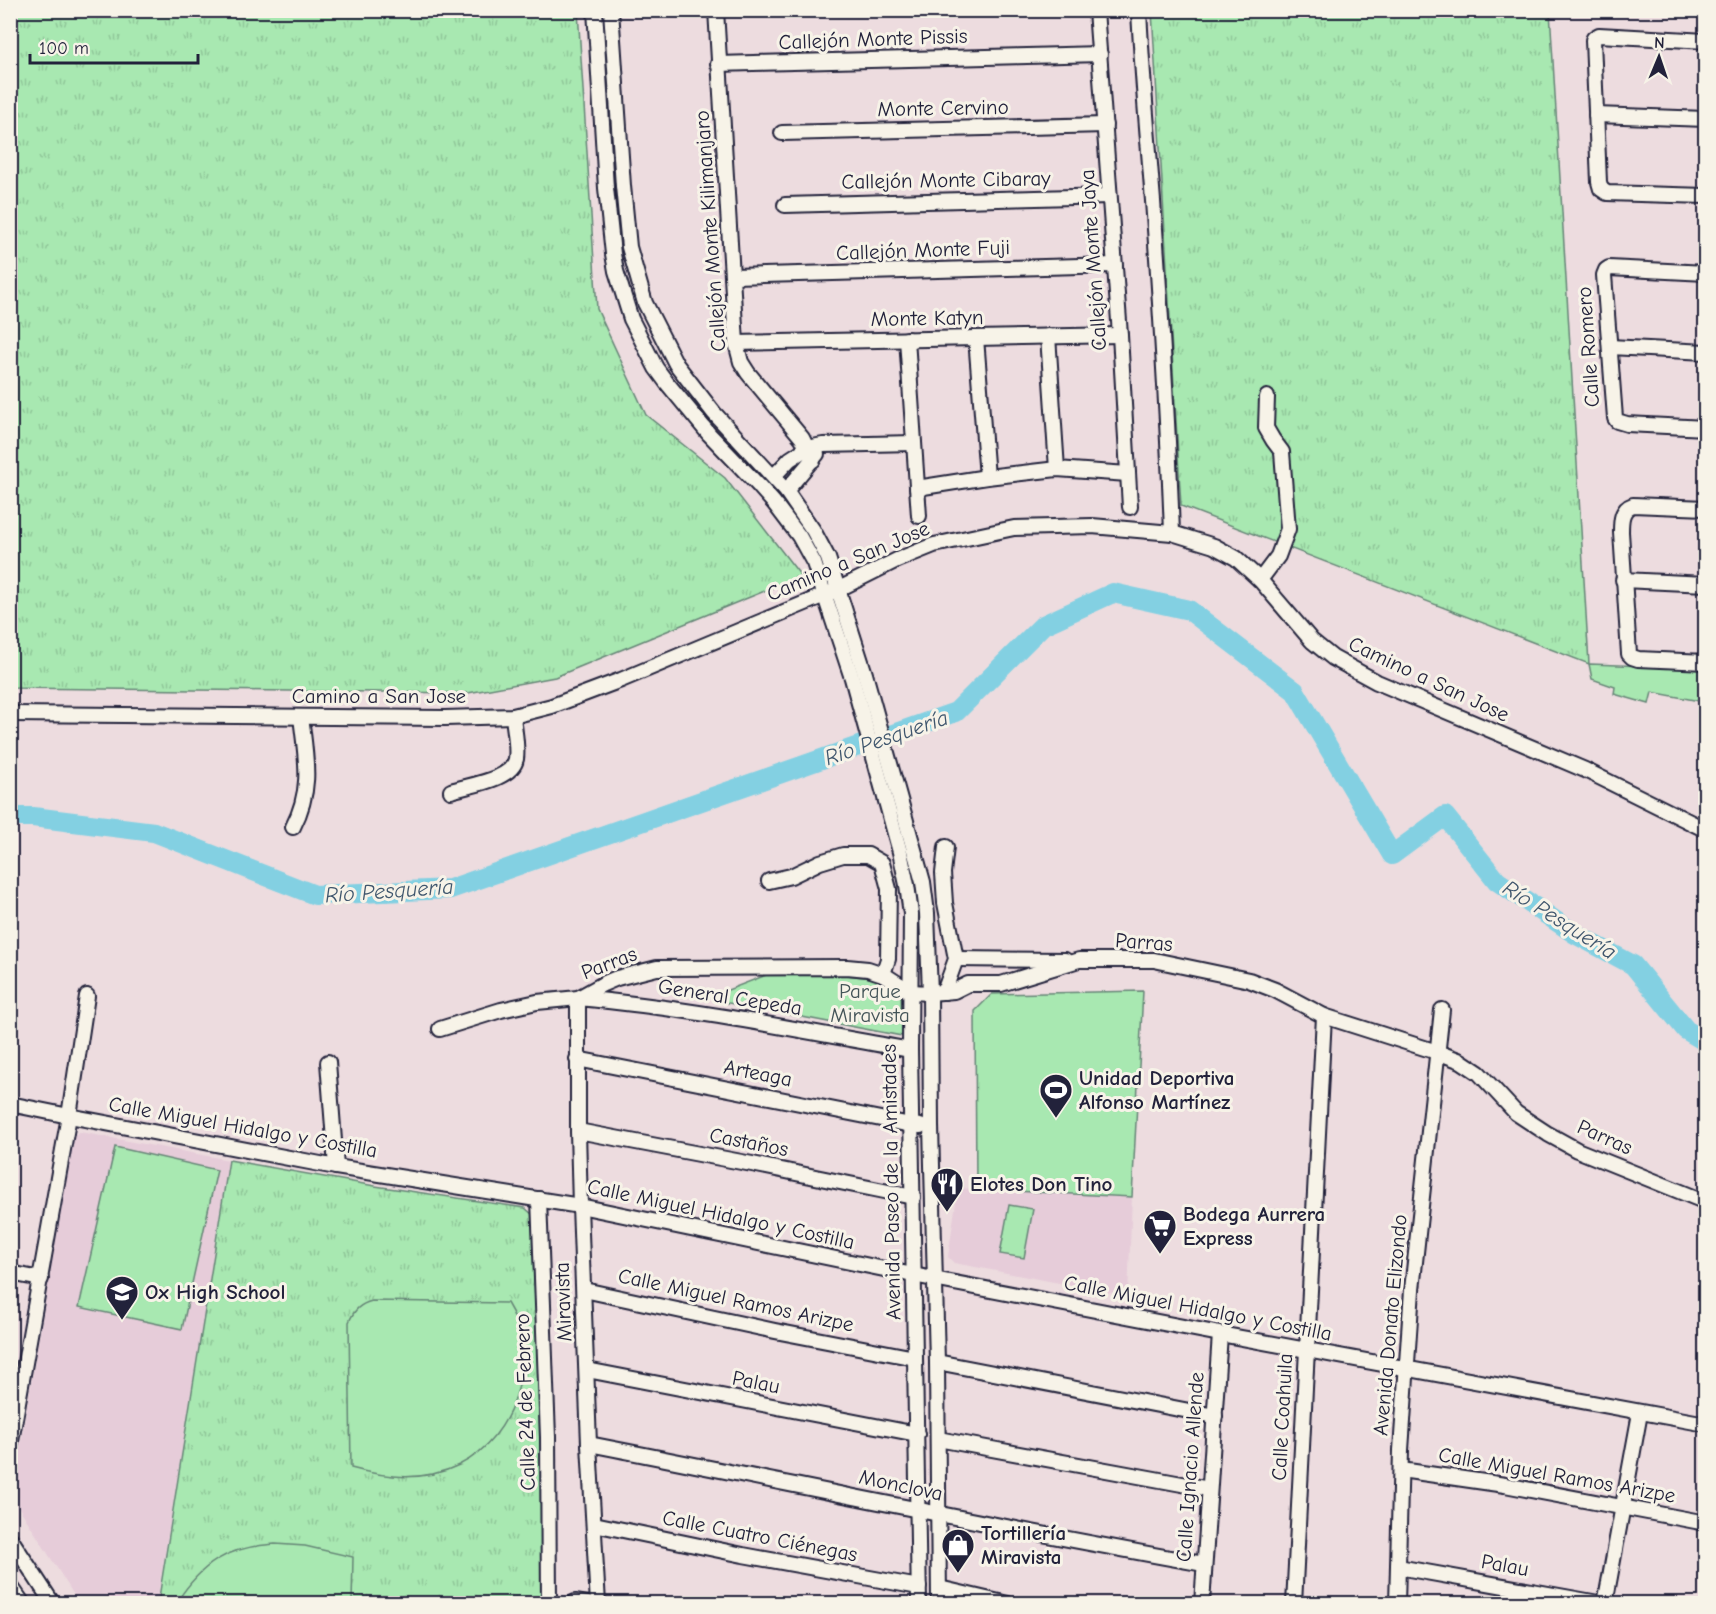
<svg xmlns="http://www.w3.org/2000/svg" width="1716" height="1614" viewBox="0 0 1716 1614" font-family="'Comic Neue',sans-serif">
	<style>
		.built { fill: #e6ccd9 }
		.grass { fill: url(#grass-tufts); stroke: #658576; stroke-width: 1.5 }
		.park { fill: #a8e8b1; stroke: #658576; stroke-width: 1.5 }
		.lines { fill: none; stroke-linecap: round; stroke-linejoin: round }
		.river { stroke: #83d0e2; stroke-width: 20 }
		.minor-casing { stroke: #22223b; stroke-width: 18 }
		.minor { stroke: #f7f3e8; stroke-width: 14 }
		.labels { text-anchor: middle; stroke-width: 6; stroke-linejoin: round; paint-order: stroke }
		.street-label { font-size: 21px; fill: #22223b; stroke: #f7f3e8 }
		.park-label { font-size: 21px; fill: #445458; stroke: #f7f3e8 }
		.poi-label { font-size: 21px; font-weight: bold; fill: #22223b; stroke: #f7f3e8; text-anchor: start }
		.water-label { font-size: 22px; font-style: italic; fill: #3f566d; stroke: #f7f3e8 }
	</style>
	<defs>
		<pattern id="grass-tufts" width="24" height="20" patternUnits="userSpaceOnUse" patternTransform="scale(1.5)"><rect width="24" height="20" fill="#a8e8b1"/><path d="M3 7l-1-3M5 7V3M7 7l1-3M15 17l-1-3M17 17v-4M19 17l1-3" fill="none" stroke="#90c799"/></pattern>
	</defs>
	<rect width="100%" height="100%" fill="#eddcdf"/>
	<filter id="ink" filterUnits="userSpaceOnUse"><feTurbulence type="fractalNoise" baseFrequency=".0167" numOctaves="2"/><feDisplacementMap in="SourceGraphic" scale="12" xChannelSelector="R" yChannelSelector="G"/><feConvolveMatrix kernelMatrix="1 2 1 2 8 2 1 2 1" color-interpolation-filters="sRGB"/></filter>
	<g filter="url(#ink)">
		<g class="built">
			<polygon points="80,1132 229,1160 157,1603 79,1603 13,1498 14,1483 74,1136"/>
			<polygon points="958,1188 1132,1197 1128,1296 954,1263 948,1257"/>
		</g>
		<g class="grass">
			<polygon points="11,10 578,11 597,309 646,415 725,478 801,576 555,677 468,693 11,688"/>
			<polygon points="1152,11 1550,11 1589,664 1181,506"/>
			<polygon points="229,1160 375,1186 525,1208 534,1216 544,1603 158,1604"/>
		</g>
		<g class="park">
			<polygon points="1589,664 1705,668 1705,702 1652,692 1649,704 1614,694 1615,687 1592,679"/>
			<polygon points="826,973 901,981 902,1036 723,1002 725,991 769,974"/>
			<polygon points="1143,991 1132,1197 976,1189 975,1011 992,994"/>
			<polygon points="115,1147 217,1170 182,1329 79,1307"/>
			<polygon points="1009,1205 1033,1209 1024,1258 1000,1254"/>
			<path d="M372,1301L507,1303C541,1356 515,1438 459,1465C424,1482 387,1478 351,1468L349,1322C354,1310 360,1304 372,1301Z"/>
			<path d="M275,1544L305,1546L353,1557L352,1603H176C202,1563 227,1547 275,1544Z"/>
		</g>
		<g class="lines">
			<polyline class="river" points="10,817 33,817 154,832 315,895 450,889 956,712 1043,625 1113,593 1189,610 1295,691 1392,855 1445,816 1497,881 1575,934 1633,965 1686,1030 1706,1042"/>
			<g class="minor-casing">
				<g id="minor">
					<polyline points="595,10 606,188 613,254 616,271 631,319 656,368 667,383 709,434 759,486 774,503 799,536 814,563 852,678 900,852 907,885 911,914 910,1050 919,1604"/>
					<polyline points="611,10 623,186 629,247 645,303 676,364 714,413 786,491 813,530 828,558 865,674 923,882 927,913 930,993 931,1126 937,1362 939,1604"/>
					<polyline points="716,10 736,343 741,362 748,373 802,438 813,460"/>
					<polyline points="1096,10 1120,335 1130,507"/>
					<path d="M1139,10C1142,74 1148,138 1153,201C1161,312 1168,422 1172,533"/>
					<polyline points="1706,41 1599,35 1594,38 1593,40 1599,182 1601,189 1607,193 1706,196"/>
					<polyline points="718,64 1100,54"/>
					<polyline points="1596,115 1706,119"/>
					<polyline points="782,133 1105,125"/>
					<polyline points="785,205 1109,196"/>
					<polyline points="1706,273 1609,268 1606,270 1604,275 1615,418 1617,421 1627,424 1706,428"/>
					<polyline points="733,276 1115,265"/>
					<polyline points="1048,336 1057,469"/>
					<polyline points="976,338 987,477"/>
					<polyline points="907,339 919,516"/>
					<polyline points="736,343 1120,335"/>
					<polyline points="1610,347 1706,352"/>
					<polyline points="774,476 790,459 807,448 823,445 914,443"/>
					<polyline points="917,488 987,477 1057,469 1128,474"/>
					<polyline points="786,491 817,454"/>
					<path d="M1706,508L1633,505C1621,509 1621,521 1621,532L1629,654L1632,657L1638,659L1706,662"/>
					<polyline points="1260,580 1278,556 1288,529 1282,452 1273,440 1266,428 1267,397"/>
					<polyline points="1623,580 1706,584"/>
					<polyline points="10,714 445,718 513,716 552,706 621,680 839,589 897,560 934,545 1014,528 1092,526 1172,533 1214,546 1236,558 1260,580 1312,641 1333,658 1377,682 1585,770 1706,830"/>
					<path d="M451,791C469,785 512,780 516,759C518,746 514,729 513,716"/>
					<path d="M293,827C313,788 306,759 301,717"/>
					<polyline points="769,881 791,876 820,862 843,855 868,855 882,863 889,889 888,959 883,974"/>
					<polyline points="956,959 1065,960"/>
					<polyline points="944,992 956,959 945,903 943,873 946,847"/>
					<polyline points="440,1029 501,1010 537,1002 578,998 603,984 617,978 657,968 847,967 868,969 883,974 911,992 930,993 954,991 968,984 1001,984 1079,960 1154,960 1249,980 1275,990 1324,1016 1437,1052 1461,1061 1479,1073 1516,1113 1548,1134 1577,1150 1706,1202"/>
					<polyline points="577,1059 911,1125 920,1126"/>
					<polyline points="328,1062 336,1167"/>
					<polyline points="10,1104 69,1116 336,1167 580,1206 913,1275 1220,1334 1706,1424"/>
					<polyline points="578,1131 752,1164 913,1197"/>
					<polyline points="539,1199 548,1437 549,1604"/>
					<polyline points="10,1273 41,1279"/>
					<polyline points="584,1290 775,1331 915,1358"/>
					<polyline points="937,1362 1215,1416"/>
					<polyline points="587,1370 917,1434"/>
					<polyline points="938,1439 1209,1489"/>
					<path d="M589,1444C794,1484 998,1528 1204,1564"/>
					<polyline points="10,1447 69,1116 87,996"/>
					<polyline points="1401,1470 1505,1485 1706,1523"/>
					<polyline points="594,1524 743,1555 919,1587"/>
					<polyline points="10,1538 53,1604"/>
					<polyline points="1398,1567 1604,1604"/>
					<polyline points="10,1585 23,1604"/>
					<polyline points="939,1588 1008,1604"/>
					<polyline points="575,1602 588,1604"/>
					<path d="M598,1604L589,1444L580,1206L578,1131V998C690,1008 799,1030 910,1050"/>
					<polyline points="1202,1604 1220,1334"/>
					<polyline points="1294,1604 1324,1016"/>
					<polyline points="1397,1604 1401,1450 1412,1290 1442,1010"/>
					<polyline points="1605,1604 1640,1413"/>
				</g>
			</g>
			<use href="#minor" class="minor"/>
		</g>
	</g>
	<defs>
		<g id="stadium-pin" transform="scale(1.725)"><path d="M0 17L-7.5 6A9.5 9.5 0 1 1 7.5 6Z" fill="#22223b" stroke="#f7f3e8"/><path d="M0-5a6.5 5 0 1 0 0 10a6.5 5 0 1 0 0-10ZM-3.5-1.8h7v3.6h-7Z" fill="#fff"/></g>
		<g id="restaurant-pin" transform="scale(1.725)"><path d="M0 17L-7.5 6A9.5 9.5 0 1 1 7.5 6Z" fill="#22223b" stroke="#f7f3e8"/><path d="M-5-6h1v4h1v-4h1v4h1v-4h1v5L-1.5 .5V6h-2V.5L-5-1ZM5-6V6H3V1.5H1.5Q1.5-4 5-6Z" fill="#fff"/></g>
		<g id="supermarket-pin" transform="scale(1.725)"><path d="M0 17L-7.5 6A9.5 9.5 0 1 1 7.5 6Z" fill="#22223b" stroke="#f7f3e8"/><path d="M-6-5.5h2.5l.6 2H6L4.5 2H-2.5L-4.4-4H-6ZM-1.5 3.2a1.3 1.3 0 1 0 .1 0ZM3 3.2a1.3 1.3 0 1 0 .1 0Z" fill="#fff"/></g>
		<g id="school-pin" transform="scale(1.725)"><path d="M0 17L-7.5 6A9.5 9.5 0 1 1 7.5 6Z" fill="#22223b" stroke="#f7f3e8"/><path d="M0-5L7-2L0 1L-7-2ZM-4 1L0 2.5L4 1V4Q0 6-4 4Z" fill="#fff"/></g>
		<g id="shop-pin" transform="scale(1.725)"><path d="M0 17L-7.5 6A9.5 9.5 0 1 1 7.5 6Z" fill="#22223b" stroke="#f7f3e8"/><path d="M-5-2.5h2.3a2.7 3.5 0 0 1 5.4 0H5L5.5 6h-11ZM-1.5-2.5h3a1.5 2.3 0 0 0-3 0Z" fill="#fff"/></g>
	</defs>
	<g fill-rule="evenodd">
		<use href="#stadium-pin" x="1056" y="1090"/>
		<use href="#restaurant-pin" x="947" y="1184"/>
		<use href="#supermarket-pin" x="1160" y="1226"/>
		<use href="#school-pin" x="122" y="1292"/>
		<use href="#shop-pin" x="958" y="1545"/>
	</g>
	<g class="labels">
		<g class="street-label">
			<text transform="translate(873 39) rotate(-2)" y="7">Callejón Monte Pissis</text>
			<text transform="translate(943 108) rotate(-1)" y="7">Monte Cervino</text>
			<text transform="translate(946 180) rotate(-1)" y="7">Callejón Monte Cibaray</text>
			<text transform="translate(710 231) rotate(-94)" y="7">Callejón Monte Kilimanjaro</text>
			<text transform="translate(923 250) rotate(-2)" y="7">Callejón Monte Fuji</text>
			<text transform="translate(1093 260) rotate(-94)" y="7">Callejón Monte Jaya</text>
			<text transform="translate(927 318) rotate(-1)" y="7">Monte Katyn</text>
			<text transform="translate(1588 347) rotate(-94)" y="7">Calle Romero</text>
			<text transform="translate(848 561) rotate(-23)" y="7">Camino a San Jose</text>
			<text transform="translate(1429 679) rotate(25)" y="7">Camino a San Jose</text>
			<text x="379" y="703">Camino a San Jose</text>
			<text transform="translate(1144 942) rotate(4)" y="7">Parras</text>
			<text transform="translate(609 963) rotate(-21)" y="7">Parras</text>
			<text transform="translate(730 997) rotate(9)" y="7">General Cepeda</text>
			<text transform="translate(758 1073) rotate(11)" y="7">Arteaga</text>
			<text transform="translate(243 1127) rotate(10)" y="7">Calle Miguel Hidalgo y Costilla</text>
			<text transform="translate(1605 1137) rotate(24)" y="7">Parras</text>
			<text transform="translate(749 1142) rotate(11)" y="7">Castaños</text>
			<text transform="translate(891 1182) rotate(-91)" y="7">Avenida Paseo de la Amistades</text>
			<text transform="translate(721 1214) rotate(12)" y="7">Calle Miguel Hidalgo y Costilla</text>
			<text transform="translate(736 1300) rotate(12)" y="7">Calle Miguel Ramos Arizpe</text>
			<text transform="translate(563 1302) rotate(-92)" y="7">Miravista</text>
			<text transform="translate(1198 1308) rotate(11)" y="7">Calle Miguel Hidalgo y Costilla</text>
			<text transform="translate(1390 1325) rotate(-85)" y="7">Avenida Donato Elizondo</text>
			<text transform="translate(756 1382) rotate(11)" y="7">Palau</text>
			<text transform="translate(525 1402) rotate(-92)" y="7">Calle 24 de Febrero</text>
			<text transform="translate(1282 1417) rotate(-87)" y="7">Calle Coahuila</text>
			<text transform="translate(1190 1467) rotate(-86)" y="7">Calle Ignacio Allende</text>
			<text transform="translate(1557 1475) rotate(10)" y="7">Calle Miguel Ramos Arizpe</text>
			<text transform="translate(901 1485) rotate(12)" y="7">Monclova</text>
			<text transform="translate(760 1536) rotate(11)" y="7">Calle Cuatro Ciénegas</text>
			<text transform="translate(1505 1565) rotate(10)" y="7">Palau</text>
		</g>
		<g class="park-label">
			<text x="870" y="998">Parque<tspan x="870" dy="24">Miravista</tspan></text>
		</g>
		<g class="poi-label">
			<text x="1079" y="1085">Unidad Deportiva<tspan x="1079" dy="24">Alfonso Martínez</tspan></text>
			<text x="970" y="1191">Elotes Don Tino</text>
			<text x="1183" y="1221">Bodega Aurrera<tspan x="1183" dy="24">Express</tspan></text>
			<text x="145" y="1299">Ox High School</text>
			<text x="981" y="1540">Tortillería<tspan x="981" dy="24">Miravista</tspan></text>
		</g>
		<g class="water-label">
			<text transform="translate(886 737) rotate(-19)" y="8">Río Pesquería</text>
			<text transform="translate(389 890) rotate(-4)" y="8">Río Pesquería</text>
			<text transform="translate(1560 919) rotate(32)" y="8">Río Pesquería</text>
		</g>
	</g>
	<rect width="1716" height="1614" fill="none" stroke="#f7f3e8" stroke-width="36"/>
	<rect x="18" y="18" width="1680" height="1578" fill="none" stroke="#22223b" stroke-width="2" filter="url(#ink)"/>
	<g transform="translate(1659 57) rotate(2)" stroke="#f7f3e8" stroke-width="4.5" paint-order="stroke">
	<path d="M0-4.5L10 22L0 15L-10 22Z" fill="#22223b"/>
	<text y="-9" font-size="16" font-weight="bold" text-anchor="middle" fill="#22223b">N</text>
	</g>
	<path d="M30 54v9h168v-9" fill="none" stroke="#22223b" stroke-width="3"/>
	<text x="39" y="54" font-size="18" fill="#22223b" stroke="#f7f3e8" stroke-width="4.5" paint-order="stroke">100 m</text>
</svg>
